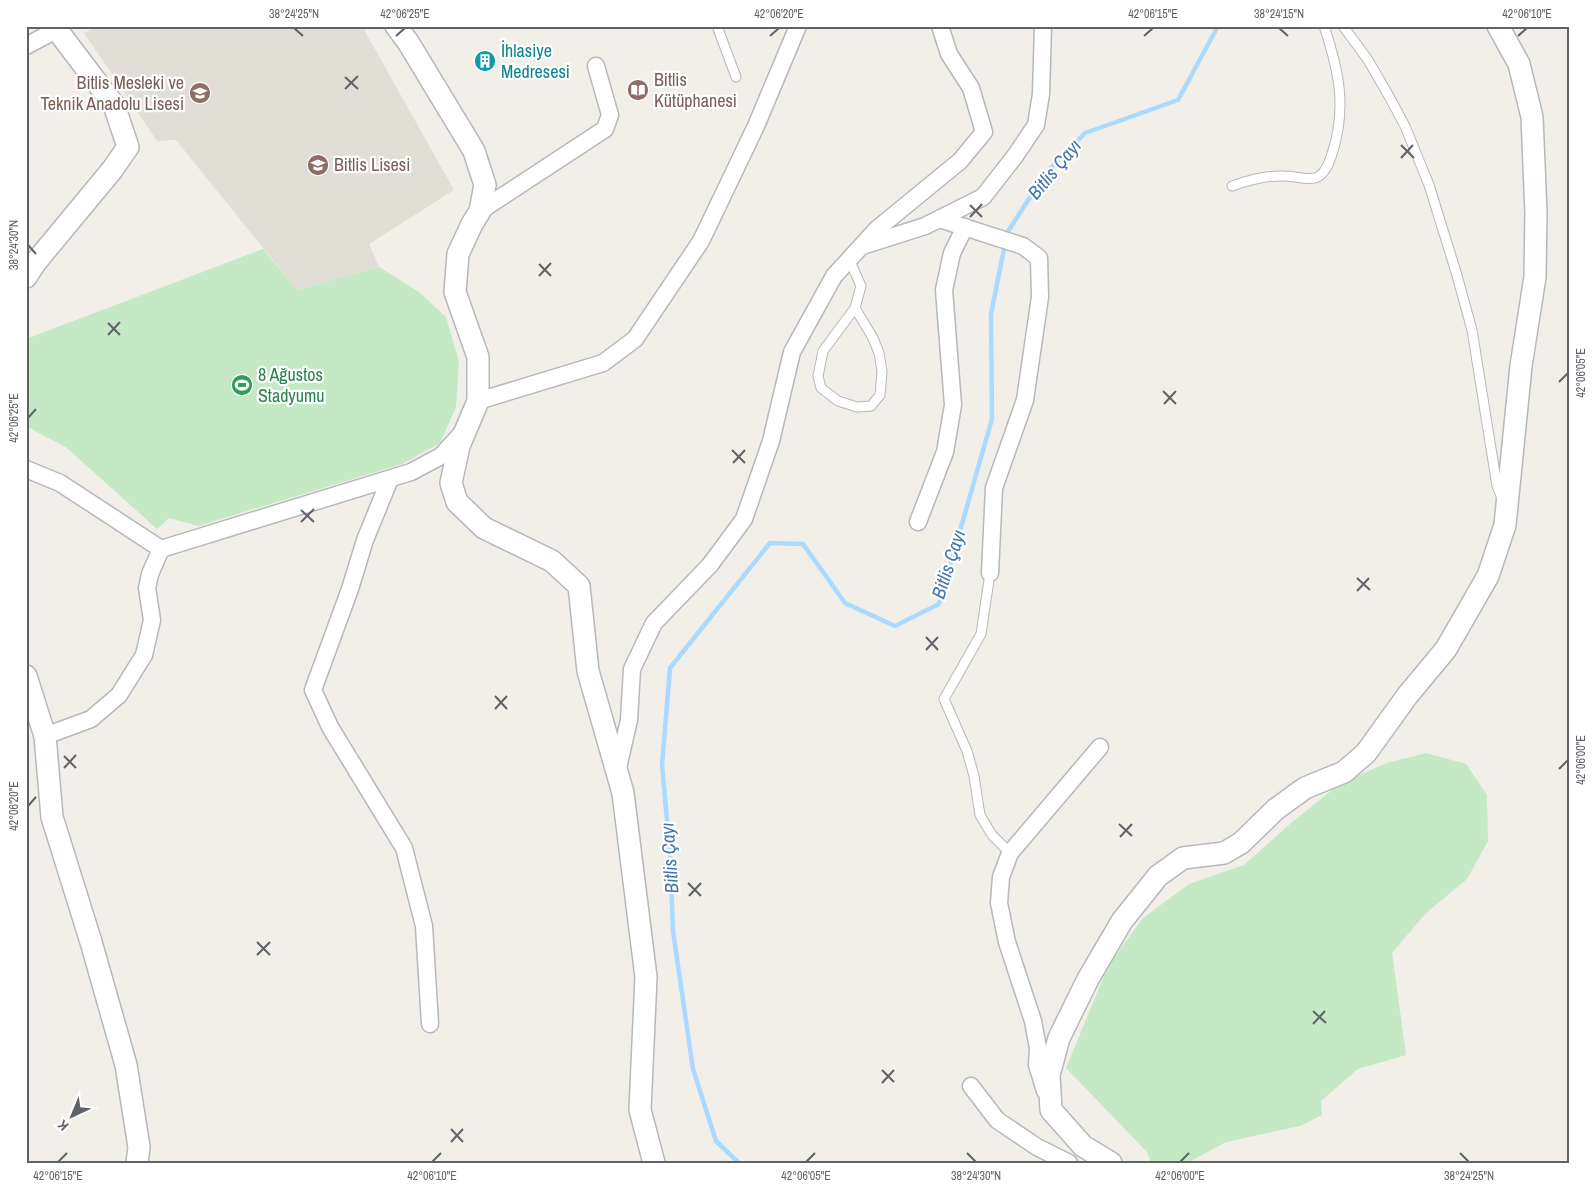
<svg xmlns="http://www.w3.org/2000/svg" width="1595" height="1189" viewBox="0 0 1595 1189" font-family="'Archivo Narrow',sans-serif">
	<style>
		.education { fill: #e1ded6 }
		.green { fill: #c5e8c5 }
		.lines { fill: none; stroke-linecap: round; stroke-linejoin: round }
		.stream { stroke: #aadaff; stroke-width: 4.5 }
		.service-casing { stroke: #b5b8bc; stroke-width: 11 }
		.minor-casing { stroke: #b5b8bc; stroke-width: 19 }
		.tertiary-casing { stroke: #b5b8bc; stroke-width: 24 }
		.service { stroke: #fff; stroke-width: 9 }
		.minor { stroke: #fff; stroke-width: 16 }
		.tertiary { stroke: #fff; stroke-width: 21 }
		.ticks { fill: none; stroke: #5f6368; stroke-width: 2 }
		.labels { text-anchor: middle; stroke-width: 4.5; stroke-linejoin: round; paint-order: stroke }
		.culture-label { font-size: 18px; fill: #0d838f; stroke: #fff; text-anchor: start }
		.education-label { font-size: 18px; fill: #785e54; stroke: #fff; text-anchor: start }
		.leisure-label { font-size: 18px; fill: #27864d; stroke: #fff; text-anchor: start }
		.water-label { font-size: 19px; font-style: italic; fill: #4174aa; stroke: #fff }
		.neatline { fill: none; stroke: #5f6368; stroke-width: 2 }
		.ticks-label { font-size: 12px; text-anchor: middle; fill: #5f6368 }
	</style>
	<rect width="100%" height="100%" fill="#f1efe8"/>
	<polygon class="education" points="97,26 362,26 454,190 369,244 379,267 297,290 176,140 157,141 84,33"/>
	<g class="green">
		<polygon points="263,249 297,290 379,267 419,292 446,317 459,362 456,407 440,443 402,464 198,526 169,518 157,529 67,448 26,426 26,339"/>
		<polygon points="1426,753 1466,764 1487,795 1488,841 1467,879 1426,913 1392,953 1406,1055 1358,1069 1321,1101 1322,1115 1300,1126 1226,1142 1187,1163 1151,1163 1147,1152 1066,1068 1108,966 1143,918 1189,884 1244,865 1291,823 1341,783 1387,763"/>
	</g>
	<g class="lines">
		<g class="stream">
			<polyline points="1006,237 1007,233 1045,174 1085,133 1178,100 1218,26"/>
			<polyline points="739,1163 716,1141 693,1069 673,931 670,854 662,765 670,668 770,543 803,544 845,603 895,626 939,604 992,419 991,314 1005,244"/>
		</g>
		<g class="service-casing">
			<g id="service">
				<polyline points="717,26 736,77"/>
				<polyline points="1343,26 1368,60 1390,98 1405,126 1429,185 1456,272 1472,330 1497,486 1502,498"/>
				<path d="M1232,186C1249,180 1266,175 1285,176C1294,176 1306,180 1315,178C1325,175 1329,163 1332,154C1347,108 1339,71 1324,26"/>
				<polyline points="849,259 861,286 855,308 823,351 818,376 821,388 838,401 857,407 871,406 880,395 882,372 879,353 873,338 855,308"/>
				<polyline points="990,573 981,634 944,699 967,751 974,776 980,815 992,835 1010,853"/>
			</g>
		</g>
		<g class="minor-casing">
			<g id="minor">
				<polyline points="26,46 56,30"/>
				<polyline points="480,211 605,129 610,115 596,66"/>
				<polyline points="939,219 1023,246 1039,258 1040,297 1025,400 994,488 990,573"/>
				<polyline points="862,246 925,226 983,197 1015,156 1036,125 1041,94 1043,26"/>
				<polyline points="478,401 603,363 635,339 701,241 756,126 798,26"/>
				<polyline points="26,469 60,483 161,549"/>
				<polyline points="390,479 365,540 350,589 313,690 330,727 404,848 424,926 430,1024"/>
				<polyline points="918,522 945,452 953,405 944,290 952,253 965,227"/>
				<polyline points="45,736 91,719 119,695 144,655 152,620 147,588 150,574 161,549 411,472 441,456 462,433"/>
				<polyline points="617,772 629,720 632,669 654,623 710,565 744,519 771,441 792,352 834,276 877,229 960,161 984,132 971,88 949,54 940,26"/>
				<polyline points="971,1086 997,1120 1037,1147 1069,1163"/>
				<polyline points="1045,1091 1037,1065 1038,1048 1033,1021 1007,942 999,903 1001,877 1010,853 1100,747"/>
			</g>
		</g>
		<g class="tertiary-casing">
			<g id="tertiary">
				<polyline points="396,26 408,42 474,151 485,185 480,211 472,224 458,254 455,292 478,357 478,401 459,446 451,483 457,502 484,528 552,561 579,586 588,671 623,793 646,977 640,1110 654,1163"/>
				<polyline points="26,277 35,263 112,170 128,147 114,105 54,26"/>
				<polyline points="26,676 45,736 52,817 91,942 126,1065 139,1147 137,1163"/>
				<polyline points="1111,1163 1083,1146 1051,1110 1049,1075 1059,1038 1088,979 1122,921 1158,876 1183,858 1224,853 1241,843 1276,809 1305,788 1344,772 1366,753 1407,696 1446,649 1488,576 1505,525 1521,366 1535,277 1536,213 1532,117 1519,64 1498,26"/>
			</g>
		</g>
		<use href="#service" class="service"/>
		<use href="#minor" class="minor"/>
		<use href="#tertiary" class="tertiary"/>
	</g>
	<path class="ticks" d="M294,28L303,36M1279,28L1288,36M396,36L405,28M770,36L779,28M1144,36L1153,28M1518,36L1527,28M345,77L358,89M345,89L358,76M1401,145L1414,158M1401,158L1413,145M970,205L982,217M970,217L982,204M28,245L36,254M539,264L551,276M539,276L551,263M108,323L120,335M108,335L120,322M1559,382L1568,373M1163,391L1176,404M1164,404L1176,391M28,418L36,409M732,450L745,463M733,463L745,450M301,510L314,522M301,522L314,509M1357,578L1370,590M1357,591L1369,578M926,637L938,650M926,650L938,637M495,696L507,709M495,709L507,696M64,756L76,768M64,768L76,755M1559,769L1568,760M28,806L36,797M1119,824L1132,836M1120,837L1132,824M688,883L701,896M689,896L701,883M257,942L270,955M257,955L270,942M1313,1011L1326,1023M1313,1024L1325,1011M882,1070L894,1082M882,1083L894,1070M451,1129L463,1142M451,1142L463,1129M967,1153L976,1162M1460,1153L1469,1162M58,1162L67,1153M432,1162L441,1153M806,1162L815,1153M1180,1162L1189,1153"/>
	<defs>
		<g id="building-disc" transform="scale(1.125)"><circle r="9.5" fill="#0f9aa8" stroke="#fff"/><path d="M-4-6H4V6H1V3H-1V6H-4ZM-2.5-4.3h1.7v1.8h-1.7ZM.8-4.3h1.7v1.8H.8ZM-2.5-1h1.7V.8h-1.7ZM.8-1h1.7V.8H.8Z" fill="#fff"/></g>
		<g id="library-disc" transform="scale(1.125)"><circle r="9.5" fill="#8d6e63" stroke="#fff"/><path d="M-6-4Q-3-5.5-.7-3.5V5Q-3 3-6 4ZM6-4Q3-5.5 .7-3.5V5Q3 3 6 4Z" fill="#fff"/></g>
		<g id="school-disc" transform="scale(1.125)"><circle r="9.5" fill="#8d6e63" stroke="#fff"/><path d="M0-5L7-2L0 1L-7-2ZM-4 1L0 2.5L4 1V4Q0 6-4 4Z" fill="#fff"/></g>
		<g id="stadium-disc" transform="scale(1.125)"><circle r="9.5" fill="#2e9e5b" stroke="#fff"/><path d="M0-5a6.5 5 0 1 0 0 10a6.5 5 0 1 0 0-10ZM-3.5-1.8h7v3.6h-7Z" fill="#fff"/></g>
	</defs>
	<g fill-rule="evenodd">
		<use href="#building-disc" x="485" y="61"/>
		<use href="#library-disc" x="638" y="90"/>
		<use href="#school-disc" x="200" y="93"/>
		<use href="#school-disc" x="318" y="165"/>
		<use href="#stadium-disc" x="242" y="385"/>
	</g>
	<g class="labels">
		<g class="culture-label">
			<text x="501" y="57">İhlasiye<tspan x="501" dy="21">Medresesi</tspan></text>
		</g>
		<g class="education-label">
			<text x="654" y="86">Bitlis<tspan x="654" dy="21">Kütüphanesi</tspan></text>
			<text x="184" y="89" text-anchor="end">Bitlis Mesleki ve<tspan x="184" dy="21">Teknik Anadolu Lisesi</tspan></text>
			<text x="334" y="171">Bitlis Lisesi</text>
		</g>
		<g class="leisure-label">
			<text x="258" y="381">8 Ağustos<tspan x="258" dy="21">Stadyumu</tspan></text>
		</g>
		<g class="water-label">
			<text transform="translate(1054 169) rotate(-50)" y="7">Bitlis Çayı</text>
			<text transform="translate(948 564) rotate(-72)" y="7">Bitlis Çayı</text>
			<text transform="translate(669 858) rotate(-94)" y="7">Bitlis Çayı</text>
		</g>
	</g>
	<rect width="1595" height="1189" fill="none" stroke="#ffffff" stroke-width="55"/>
	<g transform="translate(72 1116) rotate(224)" stroke="#ffffff" stroke-width="4" paint-order="stroke">
	<path d="M0-4L9 19L0 12L-9 19Z" fill="#5f6368"/>
	<text y="-8" font-size="14" font-weight="bold" text-anchor="middle" fill="#5f6368">K</text>
	</g>
	<rect x="28" y="28" width="1540" height="1134" class="neatline"/>
	<g class="ticks-label">
		<text x="294" y="18">38°24'25"N</text>
		<text x="405" y="18">42°06'25"E</text>
		<text x="779" y="18">42°06'20"E</text>
		<text x="1153" y="18">42°06'15"E</text>
		<text x="1279" y="18">38°24'15"N</text>
		<text x="1527" y="18">42°06'10"E</text>
		<text transform="translate(14 245) rotate(-90)" y="4">38°24'30"N</text>
		<text transform="translate(1581 373) rotate(-90)" y="4">42°06'05"E</text>
		<text transform="translate(14 418) rotate(-90)" y="4">42°06'25"E</text>
		<text transform="translate(1581 760) rotate(-90)" y="4">42°06'00"E</text>
		<text transform="translate(14 806) rotate(-90)" y="4">42°06'20"E</text>
		<text x="58" y="1180">42°06'15"E</text>
		<text x="432" y="1180">42°06'10"E</text>
		<text x="806" y="1180">42°06'05"E</text>
		<text x="976" y="1180">38°24'30"N</text>
		<text x="1180" y="1180">42°06'00"E</text>
		<text x="1469" y="1180">38°24'25"N</text>
	</g>
</svg>
